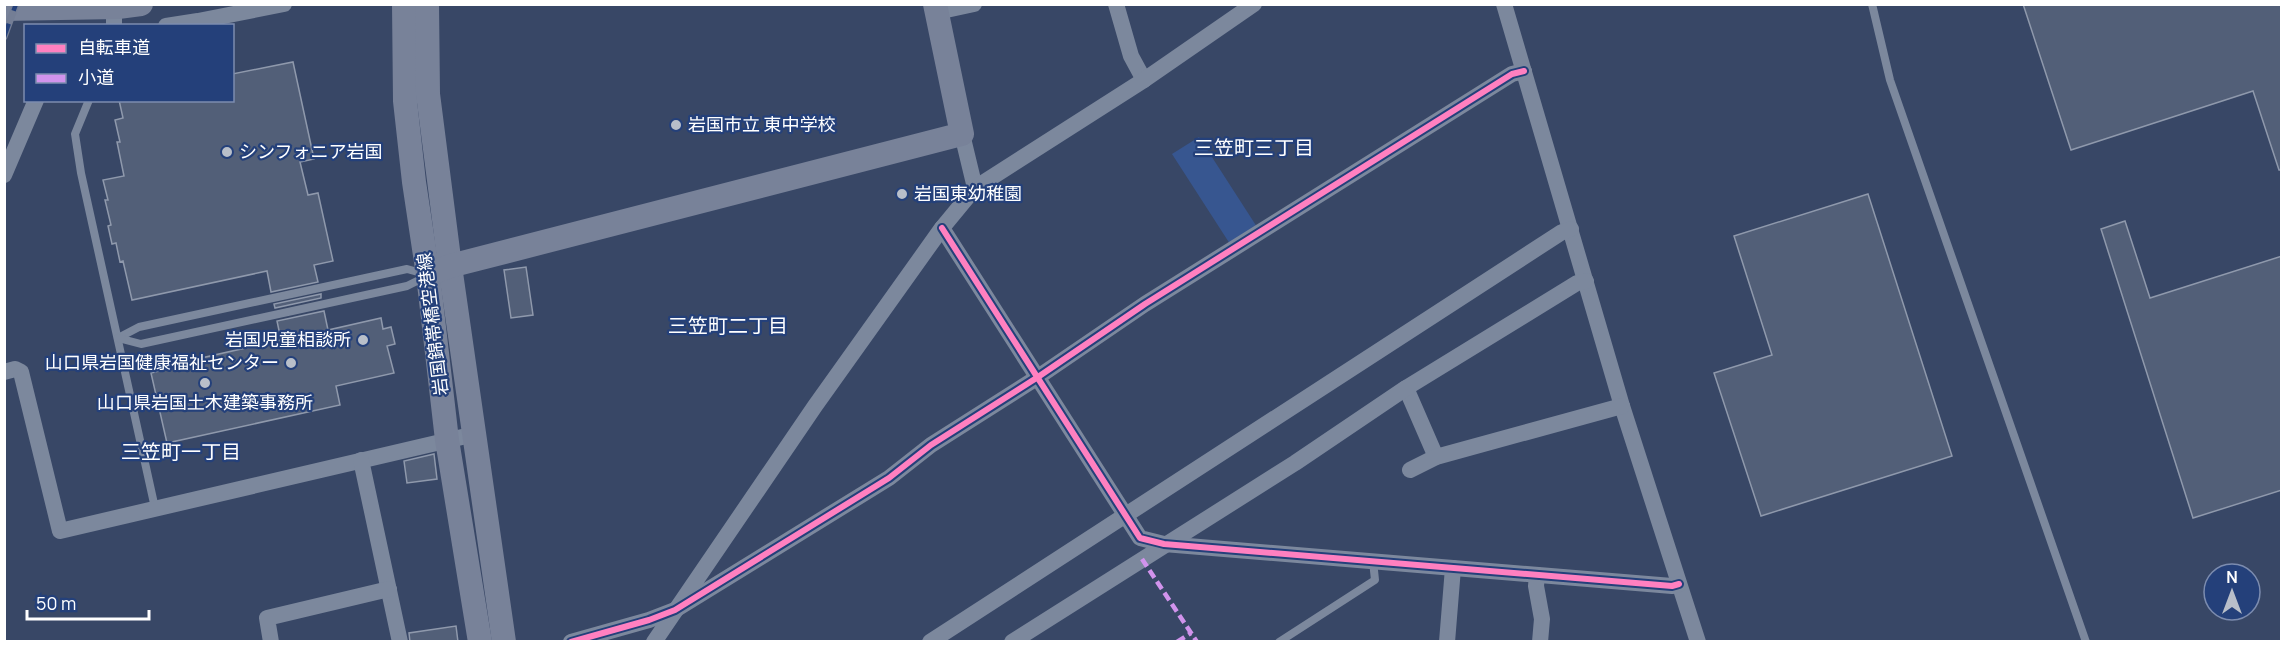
<svg xmlns="http://www.w3.org/2000/svg" width="2286" height="646" viewBox="0 0 2286 646" font-family="Manrope,'Noto Sans JP',sans-serif">
	<style>
		.green { fill: #375690 }
		.building { fill: #525f78; stroke: #8f99ac; stroke-width: 1.5 }
		.lines { fill: none; stroke-linecap: round; stroke-linejoin: round }
		.lane { stroke: #7c889d; stroke-width: 8 }
		.street { stroke: #7c889d; stroke-width: 16 }
		.secondary { stroke: #788299; stroke-width: 24 }
		.rail-casing { stroke: #747e95; stroke-width: 7 }
		.rail { stroke: #24407a; stroke-width: 4.5; stroke-dasharray: 14; stroke-linecap: butt }
		.quiet { stroke: #d193ec; stroke-width: 4.5; stroke-dasharray: 9 4.5; stroke-linecap: butt }
		.cycleway-casing { stroke: #24407a; stroke-width: 10 }
		.cycleway { stroke: #ff80c0; stroke-width: 6 }
		.poi-dot { fill: #b9bfc9; stroke: #24407a; stroke-width: 2 }
		.labels { text-anchor: middle; stroke-width: 4.5; stroke-linejoin: round; paint-order: stroke }
		.poi-label { font-size: 18px; fill: #fff; stroke: #24407a; text-anchor: start }
		.street-label { font-size: 18px; fill: #fff; stroke: #24407a }
		.neighbourhood-label { font-size: 20px; fill: #fff; stroke: #24407a }
	</style>
	<rect width="100%" height="100%" fill="#384766"/>
	<polygon class="green" points="1199,137 1257,227 1230,244 1172,154"/>
	<g class="building">
		<polygon points="2023,4 2282,4 2282,170 2279,170 2253,91 2071,150"/>
		<polygon points="293,62 314,159 300,162 308,195 318,193 333,261 314,265 318,282 271,292 267,271 132,300 123,261 120,262 116,243 112,244 108,226 111,225 105,200 108,200 103,180 124,176 117,142 120,142 115,120 123,118 119,100 232,100 232,74"/>
		<polygon points="1868,194 1952,456 1761,516 1714,373 1772,355 1734,236"/>
		<polygon points="2125,221 2150,298 2282,256 2282,490 2193,518 2101,229"/>
		<polygon points="526,267 533,315 511,318 504,270"/>
		<polygon points="321,294 321,298 275,308 274,304"/>
		<polygon points="324,311 328,330 381,318 383,329 391,327 395,344 387,346 394,373 336,386 340,405 167,443 151,373 171,368 170,365 281,340 277,321"/>
		<polygon points="434,454 437,479 407,483 404,461"/>
		<polygon points="456,626 458,642 410,642 409,633"/>
	</g>
	<g class="lines">
		<g class="lane">
			<polyline points="1872,4 1890,80 2086,642"/>
			<polyline points="89,100 75,134 81,173 155,508"/>
			<polyline points="118,338 139,327 407,269 425,274"/>
			<polyline points="118,338 141,344 407,286 425,277"/>
			<polyline points="1279,642 1375,580 1373,561"/>
		</g>
		<g class="street">
			<polyline points="114,4 114,26"/>
			<polyline points="1116,4 1131,56 1144,80"/>
			<polyline points="1504,4 1622,406 1698,642"/>
			<polyline points="937,12 974,4"/>
			<polyline points="166,26 198,21 284,4"/>
			<polyline points="962,134 975,188"/>
			<polyline points="4,175 36,100"/>
			<polyline points="942,228 1140,538 1164,544 1672,586 1679,584"/>
			<polyline points="4,372 15,369 21,372 60,531 475,434"/>
			<polyline points="1406,388 1436,457"/>
			<polyline points="361,460 400,642"/>
			<polyline points="1410,470 1436,457 1622,406"/>
			<polyline points="1537,575 1536,586 1542,619 1540,642"/>
			<polyline points="271,642 267,618 389,589"/>
			<polyline points="571,642 649,620 675,610 889,478 931,445 1038,377 1145,304 1512,74 1524,71"/>
			<polyline points="654,642 815,406 942,228 975,188 1144,80 1254,4"/>
			<polyline points="930,642 1562,232 1571,229"/>
			<polyline points="1012,642 1295,463 1406,388 1577,283 1586,281"/>
			<polyline points="1447,642 1453,568"/>
		</g>
		<g class="secondary">
			<polyline points="404,4 405,101 414,182 428,275 447,440 480,642"/>
			<polyline points="427,4 428,94 450,266 504,642"/>
			<polyline points="4,9 118,7 141,4"/>
			<polyline points="428,275 450,266 962,134 935,4"/>
		</g>
		<g class="rail-casing">
			<polyline id="rail" points="4,37 16,4"/>
		</g>
		<use href="#rail" class="rail"/>
		<g class="quiet">
			<polyline points="1142,559 1197,642"/>
			<polyline points="1177,642 1191,633"/>
		</g>
		<g class="cycleway-casing">
			<g id="cycleway">
				<polyline points="942,228 1140,538 1164,544 1672,586 1679,584"/>
				<polyline points="571,642 649,620 675,610 889,478 931,445 1038,377 1145,304 1512,74 1524,71"/>
			</g>
		</g>
		<use href="#cycleway" class="cycleway"/>
	</g>
	<g class="poi-dot">
		<circle cx="676" cy="125" r="6"/>
		<circle cx="227" cy="152" r="6"/>
		<circle cx="902" cy="194" r="6"/>
		<circle cx="363" cy="340" r="6"/>
		<circle cx="291" cy="363" r="6"/>
		<circle cx="205" cy="383" r="6"/>
	</g>
	<g class="labels">
		<g class="poi-label">
			<text x="688" y="131">岩国市立 東中学校</text>
			<text x="239" y="158">シンフォニア岩国</text>
			<text x="914" y="200">岩国東幼稚園</text>
			<text x="351" y="346" text-anchor="end">岩国児童相談所</text>
			<text x="279" y="369" text-anchor="end">山口県岩国健康福祉センター</text>
			<text x="205" y="409" text-anchor="middle">山口県岩国土木建築事務所</text>
		</g>
		<g class="street-label">
			<text transform="translate(433 324) rotate(-97)" y="6">岩国錦帯橋空港線</text>
		</g>
		<g class="neighbourhood-label">
			<text x="1254" y="155">三笠町三丁目</text>
			<text x="728" y="333">三笠町二丁目</text>
			<text x="181" y="459">三笠町一丁目</text>
		</g>
	</g>
	<rect width="2286" height="646" fill="none" stroke="#ffffff" stroke-width="12"/>
	<rect x="24" y="24" width="210" height="78" fill="#24407a" stroke="#7c8caf" stroke-width="1.5"/>
	<rect x="36" y="44" width="30" height="9" fill="#ff80c0" stroke="#7c8caf" stroke-width="1.5"/>
	<text x="78" y="54" font-size="18" fill="#ffffff">自転車道</text>
	<rect x="36" y="74" width="30" height="9" fill="#d193ec" stroke="#7c8caf" stroke-width="1.5"/>
	<text x="78" y="84" font-size="18" fill="#ffffff">小道</text>
	<g transform="translate(2232 592)"><circle r="28" fill="#24407a" stroke="#7c8caf" stroke-width="1.5"/>
	<path d="M0-4.5L10 22L0 15L-10 22Z" fill="#b9bfc9"/>
	<text y="-9" font-size="16" font-weight="bold" text-anchor="middle" fill="#ffffff">N</text>
	</g>
	<path d="M27 610v9h122v-9" fill="none" stroke="#ffffff" stroke-width="3"/>
	<text x="36" y="610" font-size="18" fill="#ffffff" stroke="#24407a" stroke-width="4.5" paint-order="stroke">50 m</text>
</svg>
